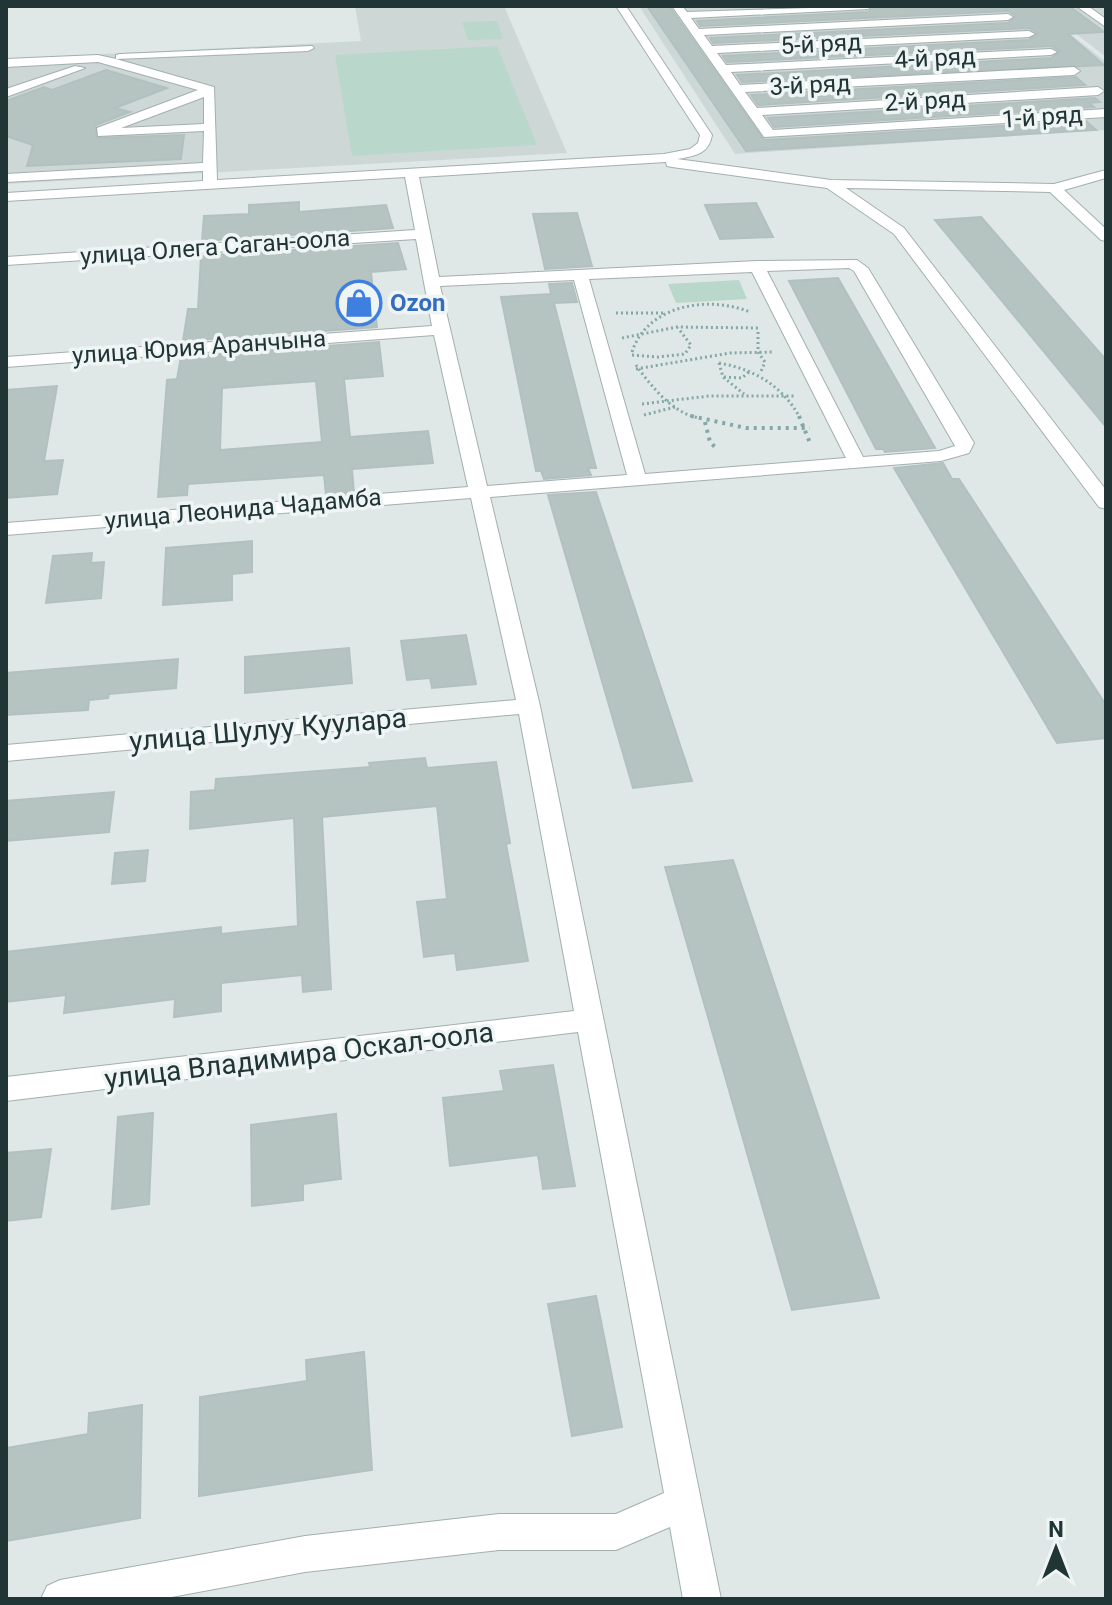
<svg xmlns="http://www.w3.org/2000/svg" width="1112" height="1605" viewBox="0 0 1112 1605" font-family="Roboto,sans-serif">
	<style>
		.built { fill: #cdd8d6 }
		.green { fill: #bad7cb }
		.building { fill: #b5c3c1; stroke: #b2c1c0; stroke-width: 2; fill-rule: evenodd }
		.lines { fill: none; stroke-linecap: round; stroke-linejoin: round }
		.minor-casing { stroke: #a3afae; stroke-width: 2 }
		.path-far1 { stroke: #83a8a8; stroke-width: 3; stroke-dasharray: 2 3; stroke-linecap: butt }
		.path { stroke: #83a8a8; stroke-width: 4; stroke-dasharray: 3 5; stroke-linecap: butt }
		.minor { fill: #fff; fill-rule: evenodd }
		.labels { text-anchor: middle; stroke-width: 7; stroke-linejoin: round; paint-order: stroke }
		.far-street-label { font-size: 24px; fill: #223536; stroke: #eff5f4 }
		.far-shop-label { font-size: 24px; font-weight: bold; fill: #366cbe; stroke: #eff5f4; text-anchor: start }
		.street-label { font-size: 28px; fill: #223536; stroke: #eff5f4 }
	</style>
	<rect width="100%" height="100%" fill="#dfe8e7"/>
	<g class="built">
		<polygon points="355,6 504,6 567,153 6,184 6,59 361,41"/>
		<polygon points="639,6 1034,6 1106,62 1106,130 735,154"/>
		<polygon points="1040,6 1106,6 1106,57"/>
	</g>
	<g class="green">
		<polygon points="497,21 503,39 468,40 462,22"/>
		<polygon points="497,46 537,145 352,156 335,55"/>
		<polygon points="739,280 747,299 676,303 668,284"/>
	</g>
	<g class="building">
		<polygon points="647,6 669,6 764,140 1086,121 1096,130 746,151"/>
		<polygon points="876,6 1069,6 1104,32 1068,34 1104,65 742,82 737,75 1051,58 1060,51 1051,46 727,62 723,56 1029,40 1038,33 1029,28 713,43 710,38 1008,23 1016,16 1008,11 700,26 697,21 868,12"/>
		<polygon points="106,70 167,88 115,108 130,112 96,125 96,138 184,135 181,159 27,166 33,145 6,136 6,101 44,87 52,90"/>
		<polygon points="1076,77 1085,85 758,105 751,95"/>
		<polygon points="1095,98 1100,102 1089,103 1094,107 774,127 768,118"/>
		<polygon points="299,202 299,212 386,205 393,228 202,241 204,216 249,214 249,205"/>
		<polygon points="756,203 773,237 720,239 705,205"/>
		<polygon points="577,213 592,266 545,269 533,214"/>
		<polygon points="981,217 1106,360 1106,427 935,220"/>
		<polygon points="398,243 406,269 371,272 377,327 183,341 188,309 198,309 201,256"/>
		<polygon points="838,278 935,448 885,452 883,449 876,449 789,281"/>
		<polygon points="572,283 577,302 554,303 596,468 588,468 591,475 544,479 541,471 536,471 501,297 551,294 549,284"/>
		<path d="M379,342L383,376L344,379L350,437L428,431L433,463L352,469L354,493L326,495L324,475L188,484L187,495L158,497L167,380L177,379L181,357ZM316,381L322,442L220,450L222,388Z"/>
		<polygon points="57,386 44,461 63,460 57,494 6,498 6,390"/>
		<polygon points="943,463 952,479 959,479 1106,705 1106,738 1057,743 894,468"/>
		<polygon points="596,492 692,781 633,788 548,495"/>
		<polygon points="252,541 252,572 232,574 232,600 163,605 166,548"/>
		<polygon points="92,553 91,563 104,562 101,598 46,603 53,556"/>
		<polygon points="466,635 476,684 432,688 430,678 407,680 401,641"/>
		<polygon points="349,648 352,683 245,693 245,657"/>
		<polygon points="178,659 176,688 109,694 108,698 89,700 88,710 6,715 6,673"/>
		<polygon points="425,758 427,768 496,762 510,843 506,844 528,961 457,970 455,953 424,957 417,902 447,899 437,806 322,817 331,989 303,992 302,975 221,983 221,1011 174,1017 175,999 64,1013 66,995 6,1002 6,952 221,927 221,934 298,926 294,818 190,829 191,792 215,790 216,779 370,767 369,763"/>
		<polygon points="114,792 109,832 6,841 6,801"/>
		<polygon points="148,850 145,881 112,884 115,853"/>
		<polygon points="733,860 879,1298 792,1310 665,867"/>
		<polygon points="553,1065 575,1186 543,1189 538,1155 450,1166 443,1098 504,1091 500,1071"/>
		<polygon points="153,1113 149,1204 112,1209 118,1117"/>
		<polygon points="336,1114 341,1179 303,1184 303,1200 252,1206 251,1125"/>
		<polygon points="51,1149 41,1217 6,1221 6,1153"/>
		<polygon points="596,1296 622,1427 572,1436 548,1304"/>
		<polygon points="364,1352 372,1470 199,1496 200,1397 307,1381 306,1360"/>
		<polygon points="142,1405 140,1518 6,1541 6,1448 88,1434 89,1413"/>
	</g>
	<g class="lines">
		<g class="minor-casing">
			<g id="minor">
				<path d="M616,6H626L712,135C709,154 695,156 677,159L831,180L1054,184L1106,170V178L1064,190L1106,229V241L1101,240L1050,192L846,188L904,228L1106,490V509L1099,507L894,234L827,188L672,167L667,166L666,162L419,177L439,277L757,261L857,260L868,268L974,443L969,453L941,461L490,497L540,706L721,1599H683L670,1527L616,1550H499L305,1572L161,1599H41L47,1586L60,1580L305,1536L499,1514H616L664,1493L578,1032L6,1101V1077L574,1011L519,714L6,761V745L516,700L471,498L6,535V523L468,487L434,335L6,367V357L432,326L416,239L6,265V257L415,230L405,177L6,201V193L203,181V171L6,182V174L203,163L204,131L98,136L97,128L198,90L98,62L6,67V59L98,55L116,59V55L120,54L312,46L314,48L308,51L116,59L214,87L217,180L664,154L690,149L698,143L700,135ZM204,97V124L121,128ZM849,268L854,271L955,446L939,451L863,457L767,271ZM752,272L846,458L645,474L589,279ZM574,280L627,475L487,486L440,286Z"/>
				<polygon points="672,6 682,6 687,12 873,6 868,9 691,18 699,29 1008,14 1013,17 1008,20 704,35 712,46 1029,31 1035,34 1029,37 717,53 726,65 1051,49 1057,52 1051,55 731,72 740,85 1074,67 1080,71 1074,75 745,92 757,108 1098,87 1104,91 1098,95 762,115 773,130 1106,109 1106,117 764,137"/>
				<polygon points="1076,6 1088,6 1106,19 1106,27"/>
				<polygon points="75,66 85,68 6,97 6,89"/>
			</g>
		</g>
		<g class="path-far1">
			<polyline points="616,313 666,313"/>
			<polyline points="758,332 758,352 765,362 760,374"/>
			<polyline points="622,338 677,327 759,328"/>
			<path d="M632,352C647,305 708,295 750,312"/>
			<polyline points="632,355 658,357 685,354 691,345 678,328"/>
			<path d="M719,363C754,369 783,386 800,418"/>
			<polyline points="719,363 723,377 744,394"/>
			<path d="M636,365C651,386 672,413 699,418"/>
			<polyline points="636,369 730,353 773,352"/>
			<polyline points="724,377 742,378 751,370"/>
			<polyline points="642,404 709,396 795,396"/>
			<polyline points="644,415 675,407"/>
		</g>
		<g class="path">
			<polyline points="691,416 746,428 810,428"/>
			<polyline points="799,416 810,443"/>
			<polyline points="705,422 710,442 717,449"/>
		</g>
		<use href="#minor" class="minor"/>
	</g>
	<defs>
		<g id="shop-ring" transform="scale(2.3)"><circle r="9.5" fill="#eff5f4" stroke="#3f7fe0" stroke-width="1.5"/><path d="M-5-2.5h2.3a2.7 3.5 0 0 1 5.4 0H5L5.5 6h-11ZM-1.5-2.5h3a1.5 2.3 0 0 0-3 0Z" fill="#3f7fe0"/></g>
	</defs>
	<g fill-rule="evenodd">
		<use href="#shop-ring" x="359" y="303"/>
	</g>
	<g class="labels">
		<g class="far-street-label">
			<text transform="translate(821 44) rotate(-3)" y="8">5-й ряд</text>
			<text transform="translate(935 58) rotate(-3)" y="8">4-й ряд</text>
			<text transform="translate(810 85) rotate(-3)" y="8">3-й ряд</text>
			<text transform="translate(925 101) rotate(-3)" y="8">2-й ряд</text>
			<text transform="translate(1042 117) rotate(-4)" y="8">1-й ряд</text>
			<text transform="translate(215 247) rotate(-4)" y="8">улица Олега Саган-оола</text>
			<text transform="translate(199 347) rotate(-4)" y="8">улица Юрия Аранчына</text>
			<text transform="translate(243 509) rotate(-5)" y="8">улица Леонида Чадамба</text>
		</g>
		<g class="far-shop-label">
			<text x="390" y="311">Ozon</text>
		</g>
		<g class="street-label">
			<text transform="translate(268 729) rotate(-5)" y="10">улица Шулуу Куулара</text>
			<text transform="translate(299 1055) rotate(-7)" y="10">улица Владимира Оскал-оола</text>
		</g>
	</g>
	<rect width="1112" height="1605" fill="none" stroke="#223536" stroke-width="16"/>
	<g transform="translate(1056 1549)" stroke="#eff5f4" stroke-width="6" paint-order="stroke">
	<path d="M0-6L14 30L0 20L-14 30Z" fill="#223536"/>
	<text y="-12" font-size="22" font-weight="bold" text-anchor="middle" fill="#223536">N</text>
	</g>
</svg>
